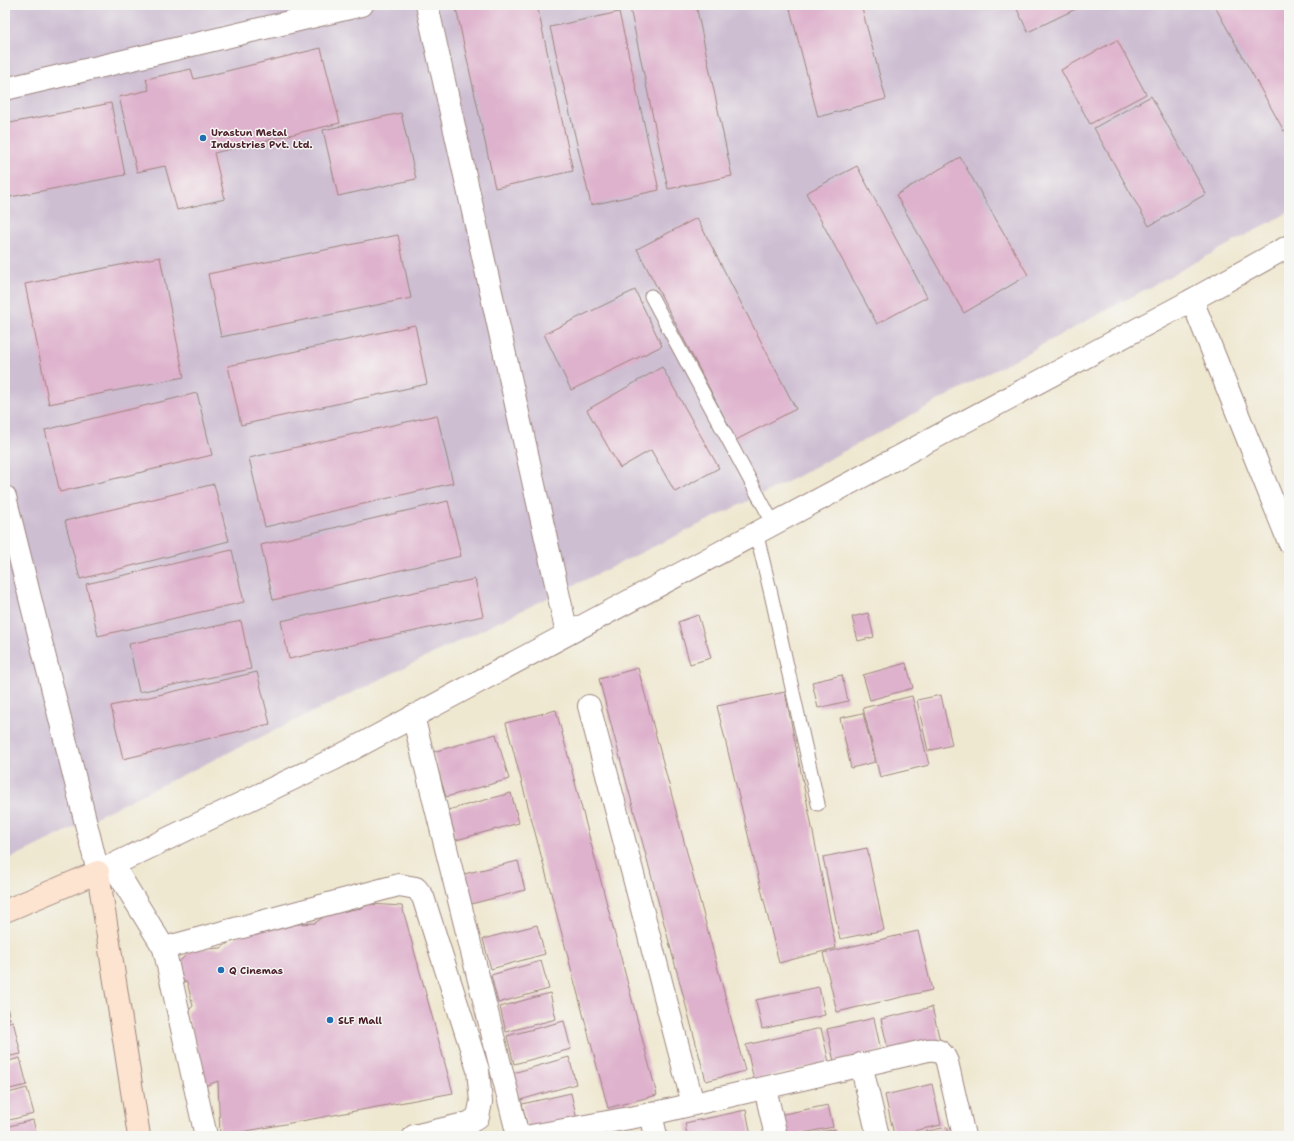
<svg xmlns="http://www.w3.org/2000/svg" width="1294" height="1141" viewBox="0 0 1294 1141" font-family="'Shantell Sans',sans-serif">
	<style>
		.industrial { fill: #cdbed2 }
		.building { fill: #deb1cc }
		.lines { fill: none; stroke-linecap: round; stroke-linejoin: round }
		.lane-casing { stroke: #9c847e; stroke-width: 15 }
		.street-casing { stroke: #9c847e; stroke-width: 24 }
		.secondary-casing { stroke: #9c847e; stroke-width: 24 }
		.lane { stroke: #fff; stroke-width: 13 }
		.street { stroke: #fff; stroke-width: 22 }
		.secondary { stroke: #fde4d0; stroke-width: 22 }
		.poi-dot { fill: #1f6fb2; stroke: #f6f6f2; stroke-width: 1.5 }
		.labels { text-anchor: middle; stroke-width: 3; stroke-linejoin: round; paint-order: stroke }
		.poi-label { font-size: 10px; font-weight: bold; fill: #4a1f2b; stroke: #f6f6f2; text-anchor: start }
	</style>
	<rect width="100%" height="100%" fill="#f6f6f2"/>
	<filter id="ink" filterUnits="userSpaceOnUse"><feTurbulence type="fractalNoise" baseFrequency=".025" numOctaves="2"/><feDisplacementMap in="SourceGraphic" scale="8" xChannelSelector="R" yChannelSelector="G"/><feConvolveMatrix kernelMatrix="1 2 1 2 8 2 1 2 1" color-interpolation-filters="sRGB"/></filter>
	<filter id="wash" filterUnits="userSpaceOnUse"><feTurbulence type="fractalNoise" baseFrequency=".012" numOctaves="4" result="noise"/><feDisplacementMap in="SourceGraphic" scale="16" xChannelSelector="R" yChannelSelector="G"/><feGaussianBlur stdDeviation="0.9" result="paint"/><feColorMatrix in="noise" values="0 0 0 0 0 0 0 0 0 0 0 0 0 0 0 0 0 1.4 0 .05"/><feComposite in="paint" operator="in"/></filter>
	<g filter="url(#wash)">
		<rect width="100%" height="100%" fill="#efe8d1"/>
		<polygon class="industrial" points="5,5 1289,5 1289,212 783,484 5,861"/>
		<g id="blocks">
			<g class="building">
				<polygon points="470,5 537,5 573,171 495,188 456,8"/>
				<polygon points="645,5 696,5 732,176 668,189 630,8"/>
				<polygon points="789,5 861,5 886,99 818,117"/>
				<polygon points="1015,5 1084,5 1028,32"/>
				<polygon points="1214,5 1289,5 1289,129 1284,131"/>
				<polygon points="619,12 659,190 591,205 550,27"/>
				<polygon points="1117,40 1146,94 1090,124 1061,70"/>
				<polygon points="321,48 340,123 214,153 225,199 177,210 165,166 137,172 119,97 149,90 146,79 191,69 194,79"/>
				<polygon points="1151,96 1206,194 1149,226 1094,128"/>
				<polygon points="111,103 125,175 5,198 5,124"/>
				<polygon points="401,113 416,179 338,196 323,130"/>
				<polygon points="960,157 1028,275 964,313 896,195"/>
				<polygon points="857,166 927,297 877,324 806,193"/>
				<polygon points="697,218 796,409 736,440 637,249"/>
				<polygon points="398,235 411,298 221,337 208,274"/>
				<polygon points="160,257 184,377 49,404 25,284"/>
				<polygon points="635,290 662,346 571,390 544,334"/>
				<polygon points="415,325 427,384 241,425 228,366"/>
				<polygon points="662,367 719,468 675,492 651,450 620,468 587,410"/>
				<polygon points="197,393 212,455 60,492 45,430"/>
				<polygon points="437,415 453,483 265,527 249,458"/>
				<polygon points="214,484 229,541 80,579 65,521"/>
				<polygon points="448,501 461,556 273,600 261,545"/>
				<polygon points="232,550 244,602 98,636 86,584"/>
				<polygon points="475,579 483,616 289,659 281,621"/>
				<polygon points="868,613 874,637 858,641 852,617"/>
				<polygon points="698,615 711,658 690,664 678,622"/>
				<polygon points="241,621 251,669 139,692 129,644"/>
				<polygon points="906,663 913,688 870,700 863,675"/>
				<polygon points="638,668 745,1071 706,1081 599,679"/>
				<polygon points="257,672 270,724 123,759 111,706"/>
				<polygon points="842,675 848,701 818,708 812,682"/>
				<polygon points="785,692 836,948 779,963 717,706"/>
				<polygon points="941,695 952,745 928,751 917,700"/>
				<polygon points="912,696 929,765 880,777 863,708"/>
				<polygon points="556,710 657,1095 608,1108 506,723"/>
				<polygon points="863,713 875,762 851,768 840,718"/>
				<polygon points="496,734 509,779 446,797 433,752"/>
				<polygon points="511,793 519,823 456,840 448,810"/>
				<polygon points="867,848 884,930 840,939 823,857"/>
				<polygon points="518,861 525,890 471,904 464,874"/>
				<polygon points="370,904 402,906 453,1093 220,1136 218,1081 205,1086 187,1012 193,1006 187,982 178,979 175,966 193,948 206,949 221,948 241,934 266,926 315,923 329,913 361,908"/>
				<polygon points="537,925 545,954 491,969 483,939"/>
				<polygon points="918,931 932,990 837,1012 823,953"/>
				<polygon points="541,961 549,989 498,1003 491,975"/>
				<polygon points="819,987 825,1015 762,1029 756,1000"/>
				<polygon points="550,993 556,1019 506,1032 500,1007"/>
				<polygon points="5,999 10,1019 5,1020"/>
				<polygon points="932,1007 940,1041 889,1053 881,1019"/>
				<polygon points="874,1018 881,1051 834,1062 827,1029"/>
				<polygon points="13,1021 21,1054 5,1057 5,1023"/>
				<polygon points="564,1021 571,1049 514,1064 507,1036"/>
				<polygon points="821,1028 829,1062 754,1080 746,1045"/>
				<polygon points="569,1057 576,1084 520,1100 513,1073"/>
				<polygon points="20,1058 27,1085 5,1090 5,1062"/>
				<polygon points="932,1084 941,1125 894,1135 885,1095"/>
				<polygon points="27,1088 34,1114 5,1121 5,1094"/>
				<polygon points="571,1093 578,1124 529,1133 522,1104"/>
				<polygon points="828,1105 833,1127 789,1136 779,1136 774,1116"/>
				<polygon points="746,1110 751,1136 687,1136 685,1123"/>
				<polygon points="33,1120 37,1136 5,1136 5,1127"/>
				<polygon points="947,1127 950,1136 910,1136 910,1135"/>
				<polygon points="835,1129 836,1136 807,1136 807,1135"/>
			</g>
		</g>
	</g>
	<g filter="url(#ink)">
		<use href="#blocks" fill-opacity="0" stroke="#9c847e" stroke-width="1"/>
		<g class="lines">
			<g class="lane-casing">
				<g id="lane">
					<polyline points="651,296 773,523"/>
					<polyline points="756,532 771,594 818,804"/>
				</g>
			</g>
			<g class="street-casing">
				<g id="street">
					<polyline points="427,5 567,633"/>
					<polyline points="5,89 362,5"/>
					<polyline points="1192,300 1289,542"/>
					<polyline points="5,497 98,872 334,759 1192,300 1289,246"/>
					<polyline points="589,706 693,1104"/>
					<polyline points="413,716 518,1136"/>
					<polyline points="113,865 164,948 206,1136"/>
					<polyline points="164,948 399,885 416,888 423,897 478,1070 481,1102 478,1117 469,1123 414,1136"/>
					<polyline points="861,1064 878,1136"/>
					<polyline points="765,1088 776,1136"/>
					<polyline points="651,1114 656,1136"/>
					<path d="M531,1136L651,1114L928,1050C939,1049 943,1052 947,1062L964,1136"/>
				</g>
			</g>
			<g class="secondary-casing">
				<polyline id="secondary" points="5,911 98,872 139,1136"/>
			</g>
			<use href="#lane" class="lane"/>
			<use href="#street" class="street"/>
			<use href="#secondary" class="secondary"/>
		</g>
	</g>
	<g class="poi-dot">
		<circle cx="203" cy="138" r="4"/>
		<circle cx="221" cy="970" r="4"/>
		<circle cx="330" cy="1020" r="4"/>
	</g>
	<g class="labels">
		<g class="poi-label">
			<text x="211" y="136">Urastun Metal<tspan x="211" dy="12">Industries Pvt. Ltd.</tspan></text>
			<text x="229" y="974">Q Cinemas</text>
			<text x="338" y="1024">SLF Mall</text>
		</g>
	</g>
	<rect width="1294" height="1141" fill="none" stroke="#f6f6f2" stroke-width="20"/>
</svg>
